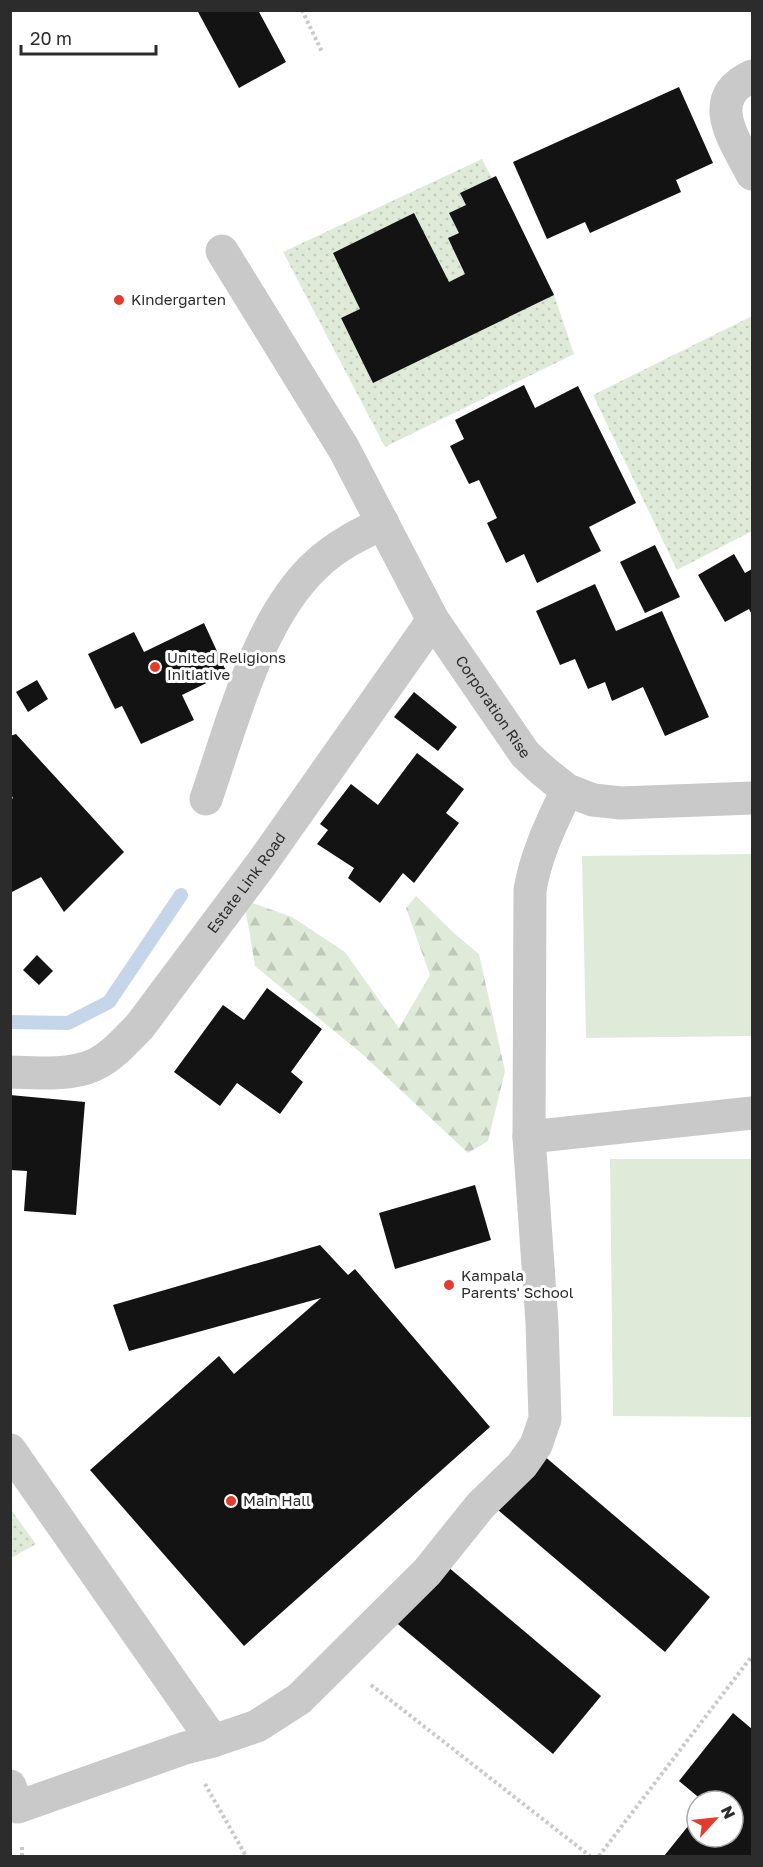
<svg xmlns="http://www.w3.org/2000/svg" width="763" height="1867" viewBox="0 0 763 1867" font-family="'Golos Text',sans-serif">
	<style>
		.grass { fill: url(#grass-dots) }
		.forest { fill: url(#forest-firs) }
		.garden { fill: #dfead9 }
		.lines { fill: none; stroke-linecap: round; stroke-linejoin: round }
		.stream { stroke: #c5d6ea; stroke-width: 14 }
		.building { fill: #131313 }
		.path { stroke: #c9c9c9; stroke-width: 4; stroke-dasharray: 3 3; stroke-linecap: butt }
		.minor { stroke: #c9c9c9; stroke-width: 33 }
		.poi-dot { fill: #e33b2e; stroke: #fff; stroke-width: 2 }
		.labels { text-anchor: middle; stroke-width: 6; stroke-linejoin: round; paint-order: stroke }
		.poi-label { font-size: 15px; fill: #2c2c2c; stroke: #fff; text-anchor: start }
		.street-label { font-size: 15px; fill: #2c2c2c; stroke: #fff }
	</style>
	<defs>
		<pattern id="grass-dots" width="8" height="8" patternUnits="userSpaceOnUse" patternTransform="scale(1.5)"><rect width="8" height="8" fill="#dfead9"/><path d="M2 2h.1M6 6h.1" fill="none" stroke="#c0c9ba" stroke-width="1.8" stroke-linecap="round"/></pattern>
		<pattern id="forest-firs" width="22" height="20" patternUnits="userSpaceOnUse" patternTransform="scale(1.5)"><rect width="22" height="20" fill="#dfead9"/><path d="M5 1l3.5 6h-7zM16 11l3.5 6h-7z" fill="#c0c9ba"/></pattern>
	</defs>
	<rect width="100%" height="100%" fill="#fff"/>
	<g class="grass">
		<polygon points="482,159 554,295 574,354 385,447 283,252"/>
		<polygon points="752,316 752,531 677,570 593,395"/>
		<polygon points="11,1510 36,1544 11,1558 10,1558"/>
	</g>
	<polygon class="forest" points="416,896 456,935 479,954 505,1071 488,1141 468,1153 361,1053 255,966 244,900 292,917 345,952 399,1028 430,975 406,908"/>
	<g class="garden">
		<polygon points="752,854 752,1036 586,1038 582,856"/>
		<polygon points="610,1159 752,1159 752,1417 613,1416"/>
	</g>
	<g class="lines">
		<polyline class="stream" points="10,1022 68,1023 109,1002 181,895"/>
	</g>
	<g class="building">
		<polygon points="197,10 258,10 286,62 239,88"/>
		<polygon points="679,87 713,163 676,180 681,192 590,233 585,222 547,239 513,162"/>
		<polygon points="496,176 554,295 373,383 341,318 360,309 333,253 414,213 449,282 465,274 448,238 459,233 449,213 466,205 460,193"/>
		<polygon points="524,385 535,408 578,386 636,503 589,527 601,551 537,583 524,554 506,563 487,523 497,518 479,480 469,484 450,446 464,439 455,420"/>
		<polygon points="655,545 680,597 645,613 620,562"/>
		<polygon points="734,554 745,573 752,569 752,615 749,609 725,622 698,575"/>
		<polygon points="595,584 616,631 662,611 709,717 665,736 643,687 612,701 605,682 588,689 575,659 560,665 536,611"/>
		<polygon points="204,623 227,673 182,695 194,720 141,744 122,706 115,709 88,654 134,632 144,652"/>
		<polygon points="37,680 48,699 28,712 16,692"/>
		<polygon points="414,692 457,727 438,751 394,717"/>
		<polygon points="16,734 124,852 64,912 41,877 10,893 10,800 13,798 10,794 10,736"/>
		<polygon points="417,753 464,789 446,813 459,823 414,883 403,873 380,903 348,878 354,868 317,844 328,830 320,824 351,784 378,805"/>
		<polygon points="37,955 53,971 39,985 23,970"/>
		<polygon points="267,988 322,1029 291,1072 303,1082 280,1114 237,1083 220,1106 174,1072 223,1005 244,1020"/>
		<polygon points="10,1095 85,1102 76,1215 24,1211 27,1171 10,1170"/>
		<polygon points="475,1185 491,1240 395,1269 379,1213"/>
		<polygon points="320,1245 348,1275 355,1269 490,1427 244,1646 90,1470 219,1356 234,1374 321,1298 129,1351 113,1305"/>
		<polygon points="543,1455 710,1597 665,1652 498,1510"/>
		<polygon points="441,1561 601,1696 553,1754 393,1620"/>
		<polygon points="733,1713 752,1729 752,1856 664,1856 697,1815 697,1837 733,1837 733,1801 703,1801 679,1781"/>
	</g>
	<g class="lines">
		<g class="path">
			<polyline points="302,10 322,52"/>
			<polyline points="371,1685 590,1856"/>
			<polyline points="205,1784 246,1856"/>
			<polyline points="22,1847 22,1856"/>
			<polyline points="599,1856 752,1656"/>
		</g>
		<g class="minor">
			<path d="M752,76C703,99 735,140 752,174"/>
			<path id="s1" d="M222,251L344,449L433,620L525,754L542,770L567,790L593,800L621,803L752,798"/>
			<path d="M206,799C232,724 258,618 317,564C336,546 360,534 383,523"/>
			<path id="s2" d="M10,1072C35,1073 71,1076 94,1065C112,1057 126,1040 140,1026L262,863L433,620"/>
			<polyline points="529,1137 752,1113"/>
			<polyline points="10,1450 213,1741 185,1748 18,1807 10,1786"/>
			<path d="M213,1741L257,1726L299,1699L427,1572L480,1506L522,1465L536,1445L545,1419L542,1323L529,1137L530,890C536,854 552,822 567,790"/>
		</g>
	</g>
	<g class="poi-dot">
		<circle cx="119" cy="300" r="6"/>
		<circle cx="155" cy="667" r="6"/>
		<circle cx="449" cy="1285" r="6"/>
		<circle cx="231" cy="1501" r="6"/>
	</g>
	<g class="labels">
		<g class="poi-label">
			<text x="131" y="305">Kindergarten</text>
			<text x="167" y="663">United Religions<tspan x="167" dy="17">Initiative</tspan></text>
			<text x="461" y="1281">Kampala<tspan x="461" dy="17">Parents' School</tspan></text>
			<text x="243" y="1506">Main Hall</text>
		</g>
		<g class="street-label">
			<text dy="5" stroke="none"><textPath href="#s1" startOffset="531">Corporation Rise</textPath></text>
			<text dy="5" stroke="none"><textPath href="#s2" startOffset="324">Estate Link Road</textPath></text>
		</g>
	</g>
	<rect width="763" height="1867" fill="none" stroke="#2c2c2c" stroke-width="24"/>
	<g transform="translate(715 1819) rotate(63)"><circle r="28" fill="#ffffff" stroke="#ababab" stroke-width="1.5"/>
	<path d="M0-4.5L10 22L0 15L-10 22Z" fill="#e33b2e"/>
	<text y="-9" font-size="16" font-weight="bold" text-anchor="middle" fill="#2c2c2c">N</text>
	</g>
	<path d="M21 45v9h135v-9" fill="none" stroke="#2c2c2c" stroke-width="3"/>
	<text x="30" y="45" font-size="18" fill="#2c2c2c" stroke="#ffffff" stroke-width="4.5" paint-order="stroke">20 m</text>
</svg>
